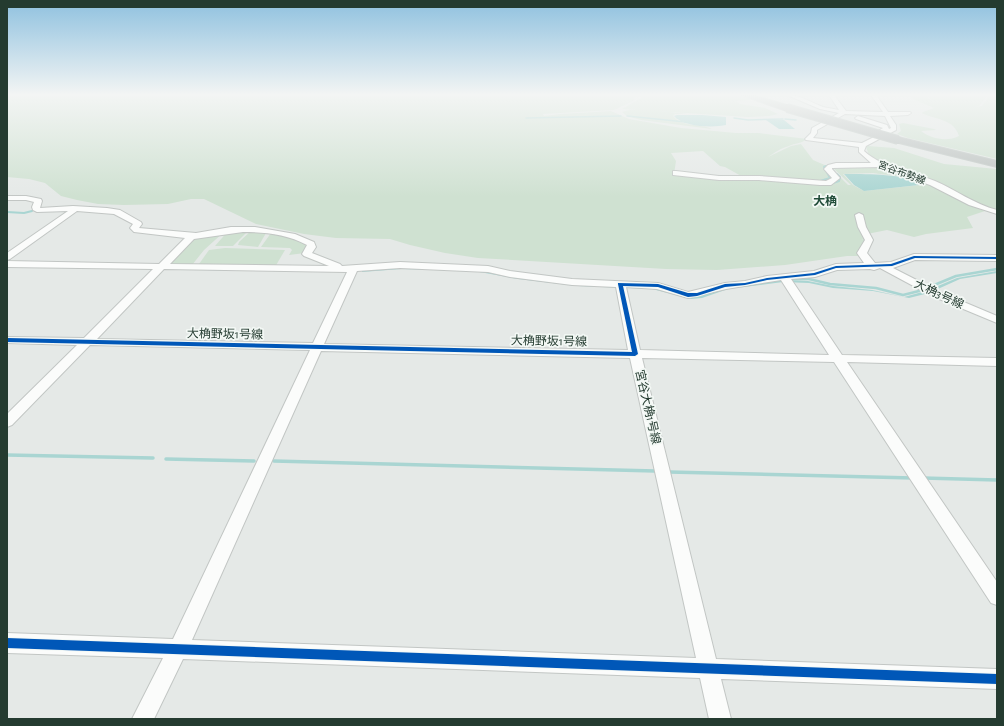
<svg xmlns="http://www.w3.org/2000/svg" width="1004" height="726" viewBox="0 0 1004 726" font-family="'Alegreya Sans','Noto Sans JP',sans-serif">
	<style>
		.green { fill: #cfe1d1; fill-rule: evenodd }
		.water { fill: #a9d5d2 }
		.lines { fill: none; stroke-linecap: round; stroke-linejoin: round }
		.stream-far3 { stroke: #a9d5d2; stroke-width: 1.5 }
		.stream-far2 { stroke: #a9d5d2; stroke-width: 2 }
		.stream-far1 { stroke: #a9d5d2; stroke-width: 2.5 }
		.stream { stroke: #a9d5d2; stroke-width: 3.5 }
		.minor-casing { stroke: #c2c6c4; stroke-width: 2 }
		.highway-casing { stroke: #c1c8c5; stroke-width: 2 }
		.minor { fill: #fbfcfb; fill-rule: evenodd }
		.highway { fill: #bbc1bf; fill-rule: evenodd }
		.highway-bridge-casing { stroke: #c1c8c5; stroke-width: 10; stroke-linecap: butt }
		.highway-bridge { stroke: #bbc1bf; stroke-width: 8 }
		.cycleway-casing { stroke: #f3f8f5; stroke-width: 2 }
		.cycleway { fill: #0057b8; fill-rule: evenodd }
		.labels { text-anchor: middle; stroke-width: 3.5; stroke-linejoin: round; paint-order: stroke }
		.far-street-label { font-size: 10px; fill: #243b30; stroke: #f3f8f5 }
		.far-quarter-label { font-size: 12px; font-weight: bold; fill: #214c39; stroke: #f3f8f5 }
		.street-label { font-size: 12px; fill: #243b30; stroke: #f3f8f5 }
	</style>
	<rect width="100%" height="100%" fill="#e5e9e7"/>
	<g class="green">
		<path d="M7,95H637L633,101L614,110L543,114L544,116L560,114L611,111L629,119L681,128L736,133H759L807,139C801,144 795,143 789,146C781,148 774,153 768,157L791,146L801,144L813,160L827,166L832,178L826,182L743,177L725,167L720,166L703,151L671,153L676,161L674,174L833,183L838,179L832,169L848,185H851L832,167L880,166L915,177L972,206L985,211L967,217L973,228L926,234L914,237L887,230L867,234V237L861,240L867,238L862,256H847L785,265L717,270L666,269L478,258L445,253L410,245L390,239L336,238L304,234L256,224L204,199H191L168,204L124,205L98,204L77,200L61,196L45,183L29,179L7,177ZM873,173C884,175 914,176 920,185L864,191L853,185L843,174Z"/>
		<polygon points="642,95 741,95 751,98 750,100 736,101 740,104 765,108 778,114 769,116 748,117 622,109 643,97"/>
		<path d="M911,95H928L926,97L931,100L928,96L988,95L979,106L974,107L982,106L990,95H997V159L908,138L897,134L901,131L899,124L903,123L934,129L936,130L921,131C931,139 947,142 959,136C954,119 937,120 924,114L922,113L923,112L934,108L913,99Z"/>
		<path d="M629,110H650L688,114H675L673,116C683,128 700,123 712,129L641,120L627,116L622,112Z"/>
		<polygon points="868,146 894,148 944,164 997,169 997,210 992,210 877,161 869,155 866,147"/>
		<polygon points="229,230 249,230 233,246 215,246"/>
		<polygon points="252,230 265,232 266,233 258,247 238,245 239,242"/>
		<polygon points="225,231 204,250 192,265 166,265 193,237"/>
		<polygon points="271,233 292,237 308,245 305,253 289,255 292,250 290,248 261,247"/>
		<polygon points="225,248 285,250 275,267 199,264 209,250"/>
	</g>
	<g class="water">
		<path d="M677,115H702L726,117V125C713,128 683,127 674,116Z"/>
		<polygon points="766,120 784,120 795,129 779,129"/>
		<path d="M844,174C858,174 912,173 919,185L864,191L854,185Z"/>
		<polygon points="7,265 345,272 7,267"/>
		<polygon points="391,268 473,270 651,288 664,290 690,297 699,296 724,289 742,287 767,281 789,280 808,281 833,286 872,290 904,297 926,291 957,278 997,271 997,273 960,279 929,293 909,298 873,291 833,288 809,283 783,282 728,289 702,298 691,299 652,289 578,286 518,279 474,271 401,269 362,272 362,270"/>
	</g>
	<g class="lines">
		<g class="stream-far3">
			<polyline points="627,116 686,122"/>
			<polyline points="526,118 621,116"/>
			<polyline points="734,118 748,120 783,119"/>
			<polyline points="785,119 796,120"/>
		</g>
		<g class="stream-far2">
			<polyline points="820,181 830,178 824,167 826,166"/>
			<polyline points="830,184 839,181 840,177 837,174"/>
			<polyline points="7,212 24,213 32,211"/>
		</g>
		<g class="stream-far1">
			<polyline points="790,279 809,279 830,284 876,288 903,295 923,290"/>
			<polyline points="927,288 956,276 997,269"/>
		</g>
		<g class="stream">
			<polyline points="7,455 153,458"/>
			<polyline points="166,459 254,461"/>
			<polyline points="274,461 655,471"/>
			<polyline points="669,472 913,478"/>
			<polyline points="923,478 997,480"/>
		</g>
		<g class="minor-casing">
			<g id="minor">
				<path d="M787,95C801,95 810,102 823,107C828,108 834,109 839,110L829,95H834L846,111L883,112L871,95H876L888,112H910L911,113L908,115L890,116L896,125V130L866,146L864,151C884,169 911,171 935,181C956,190 974,204 997,210V214L969,205L930,185L879,167L832,168V169L840,178L831,185H820L759,180H719L673,175V171H676L719,176H759L826,181L832,178L824,169L828,165L836,163H871L859,152V147L806,140L805,139L811,133L812,128L839,113L820,109ZM845,114L885,116L891,128L889,129L887,125L858,116L855,118L856,119L883,128L875,133L878,135L862,143L813,138L817,133V130Z"/>
				<path d="M7,196H26L41,199L42,201L40,208L73,206L107,208L120,210L141,222L142,224L139,228L196,233L231,227H255L295,234L314,242L316,247L312,253L340,264L342,266L400,262L488,266L510,271L572,279L658,283L688,292L725,283L745,281L767,276L814,271L836,264L864,263L857,253L865,240L858,227L855,215L859,213L863,215L866,227L873,240L867,253L875,263L891,262L914,254L997,255V261L915,260L893,268L940,292L997,316V323L932,296L880,268L874,270L870,269L837,270L815,277L791,279L842,355L997,358V366L847,362L997,582V605L991,603L834,362L642,358L716,659L997,669V689L721,679L731,719H709L700,678L183,659L154,719H132L163,658L7,653V633L173,639L310,350L90,345L12,425L7,427V414L77,345L7,343V337L84,338L153,269L7,267V261L159,264L185,238L134,232L130,228L133,224L114,214L77,211L10,259L7,260V253L68,211L37,212L33,210L32,207L34,202L26,200H7ZM243,232C265,232 287,234 307,245L302,254L304,256L329,266L170,264L194,239ZM400,268L488,272L510,277L572,285L616,287L628,350L324,344L357,271ZM164,269L347,272L313,343L97,339ZM781,280L829,355L640,350L626,287L657,289L688,298L726,289ZM321,351L630,358L696,658L192,640Z"/>
			</g>
		</g>
		<g class="highway-casing">
			<g id="highway">
				<polygon points="741,95 753,95 790,106 791,108 790,110 784,110"/>
				<polygon points="898,137 997,161 997,167 895,142 893,140"/>
			</g>
		</g>
		<use href="#minor" class="minor"/>
		<use href="#highway" class="highway"/>
		<g class="highway-bridge-casing">
			<polyline id="highway-bridge" points="787,108 898,140"/>
		</g>
		<use href="#highway-bridge" class="highway-bridge"/>
		<g class="cycleway-casing">
			<g id="cycleway">
				<polygon points="914,256 997,257 997,259 915,258 892,266 836,268 815,275 767,280 745,285 725,287 697,296 688,297 658,287 623,286 638,354 635,356 7,342 7,338 632,352 618,284 618,283 658,284 688,293 697,293 725,284 745,283 767,278 814,273 836,266 891,264"/>
				<polygon points="7,638 997,674 997,684 7,648"/>
			</g>
		</g>
		<use href="#cycleway" class="cycleway"/>
	</g>
	<linearGradient id="sky" x2="0" y2="1"><stop stop-color="#8fc1df"/><stop offset="0.48" stop-color="#f3f5f4"/><stop offset="1" stop-color="#f3f5f4" stop-opacity="0"/></linearGradient>
	<rect width="1004" height="197" fill="url(#sky)"/>
	<g class="labels">
		<g class="far-street-label">
			<text transform="translate(902 172) rotate(20)" y="4">宮谷布勢線</text>
		</g>
		<g class="far-quarter-label">
			<text x="825" y="205">大桷</text>
		</g>
		<g class="street-label">
			<text transform="translate(939 294) rotate(25)" y="4">大桷3号線</text>
			<text transform="translate(225 334) rotate(1)" y="4">大桷野坂1号線</text>
			<text transform="translate(549 341) rotate(1)" y="4">大桷野坂1号線</text>
			<text transform="translate(648 407) rotate(77)" y="4">宮谷大桷1号線</text>
		</g>
	</g>
	<rect width="1004" height="726" fill="none" stroke="#243b30" stroke-width="16"/>
</svg>
